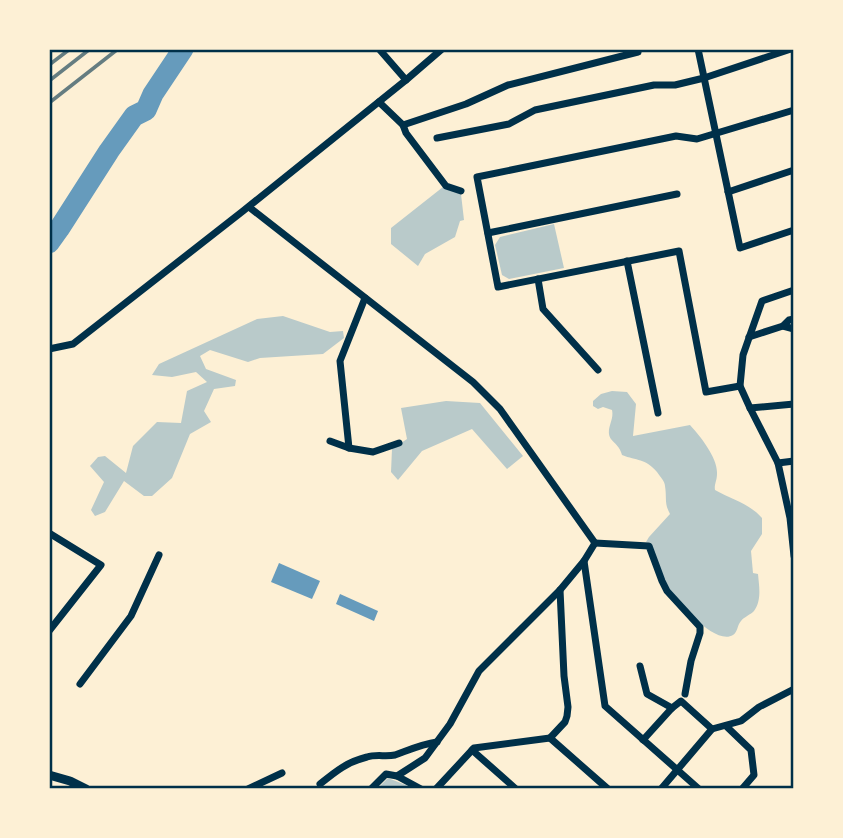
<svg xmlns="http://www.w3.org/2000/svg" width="843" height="838" viewBox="0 0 843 838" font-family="'Alegreya Sans',sans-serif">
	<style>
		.green { fill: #b9caca }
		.water { fill: #669bbc }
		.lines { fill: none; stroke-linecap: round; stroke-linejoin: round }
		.river { stroke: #669bbc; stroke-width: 21 }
		.minor { stroke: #003049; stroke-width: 7 }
		.tertiary { stroke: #003049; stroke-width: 9 }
		.rail { stroke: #657d81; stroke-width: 3.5 }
		.neatline { fill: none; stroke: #003049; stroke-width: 2.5 }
	</style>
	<rect width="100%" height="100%" fill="#fdf0d5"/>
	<g class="green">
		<polygon points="443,187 461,194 464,220 460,221 455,237 425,254 418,266 391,244 391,228"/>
		<polygon points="554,224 564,268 509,279 502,275 495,245 500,237"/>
		<polygon points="283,316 330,332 343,331 344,338 323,354 260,358 248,362 210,350 200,356 206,369 236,380 235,386 214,389 204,411 211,422 190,434 172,478 152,496 144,496 124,481 105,512 95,516 91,510 104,482 90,466 98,457 105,456 126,473 133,446 157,422 181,423 187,391 207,382 196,372 172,377 152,375 159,364 257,319"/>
		<path d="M612,391L627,392L636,404L633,436L690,425C700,436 718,458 717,474C717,481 714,484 715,490C731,499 750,504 762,518V534L751,551L753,573L758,574C759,586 762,600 754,611C750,615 744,617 741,621C737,625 738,632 733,635C715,646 678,602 669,589C660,576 656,558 651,543L646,542L649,537L670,514C664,503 667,498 665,486C665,481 660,477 657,472C645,458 637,461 622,455C619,443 610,442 609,434C608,426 614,419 612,410L603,407L598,409L593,406V401L601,394Z"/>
		<polygon points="446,401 480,403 523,456 507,469 472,429 422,451 398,480 391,472 392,449 407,439 401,408"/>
		<polygon points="388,778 416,789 377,789"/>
	</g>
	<g class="water">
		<polygon points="279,563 320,581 312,599 271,582"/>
		<polygon points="340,594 378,611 374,621 336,604"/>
	</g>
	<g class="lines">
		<polyline class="river" points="49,243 59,229 109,151 134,116 146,110 153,94 183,49"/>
		<g class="minor">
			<polyline points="379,49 406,80"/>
			<polyline points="698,49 740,248 794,230"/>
			<polyline points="379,102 403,125 466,104 508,85 638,52"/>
			<polyline points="403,125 406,133 446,186 461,191"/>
			<polyline points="437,138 509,124 535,110 654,85 675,85 704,78 791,49"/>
			<polyline points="728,192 794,170"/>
			<polyline points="249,207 473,382 500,409 595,543 584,561 605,706 699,789"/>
			<polyline points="488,233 677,194"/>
			<polyline points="627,261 658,413"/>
			<polyline points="538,279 543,309 598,370"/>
			<polyline points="794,290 762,301 743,355 740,386 750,408 778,463 790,518 794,556"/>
			<polyline points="783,326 794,329"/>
			<polyline points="749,337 783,326 789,320 794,319"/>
			<polyline points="49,349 73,344 243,211 406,80 442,49"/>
			<polyline points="740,386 706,392 679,251 498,287 477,177 676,136 697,139 794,110"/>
			<polyline points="750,408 794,404"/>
			<polyline points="330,441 349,448 373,452 399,443"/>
			<polyline points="349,448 340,361 365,298"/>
			<polyline points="778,463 794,461"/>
			<polyline points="49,533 101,565 49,631"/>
			<polyline points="595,543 649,546 662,581 667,591 700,627 700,633 691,661 685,694"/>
			<polyline points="640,666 647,694 672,708"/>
			<polyline points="80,684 131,616 159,555"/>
			<polyline points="726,726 751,750 754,775 742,789"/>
			<polyline points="550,738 608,789"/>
			<polyline points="643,740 672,708 681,701 712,729"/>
			<polyline points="472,750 516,789"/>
			<path d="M320,784C336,771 347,762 367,757C376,754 386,757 395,755C409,750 422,744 437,742"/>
			<polyline points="248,789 282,773"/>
			<polyline points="371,789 386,774 397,776"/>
			<polyline points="421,789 397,776 425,758 450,724 479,671 560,590 584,561"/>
			<polyline points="436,789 474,748 550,738 565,722 567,716 568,707 564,676 560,590"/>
			<polyline points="661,789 712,729 741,721 759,707 794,689"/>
		</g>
		<polyline class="tertiary" points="49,775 70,781 86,789"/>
		<g class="rail">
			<polyline points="49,65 70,49"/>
			<polyline points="49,81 90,49"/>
			<polyline points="49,103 118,49"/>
		</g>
	</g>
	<rect width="843" height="838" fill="none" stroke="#fdf0d5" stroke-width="102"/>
	<rect x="51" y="51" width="741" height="736" class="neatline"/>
</svg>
